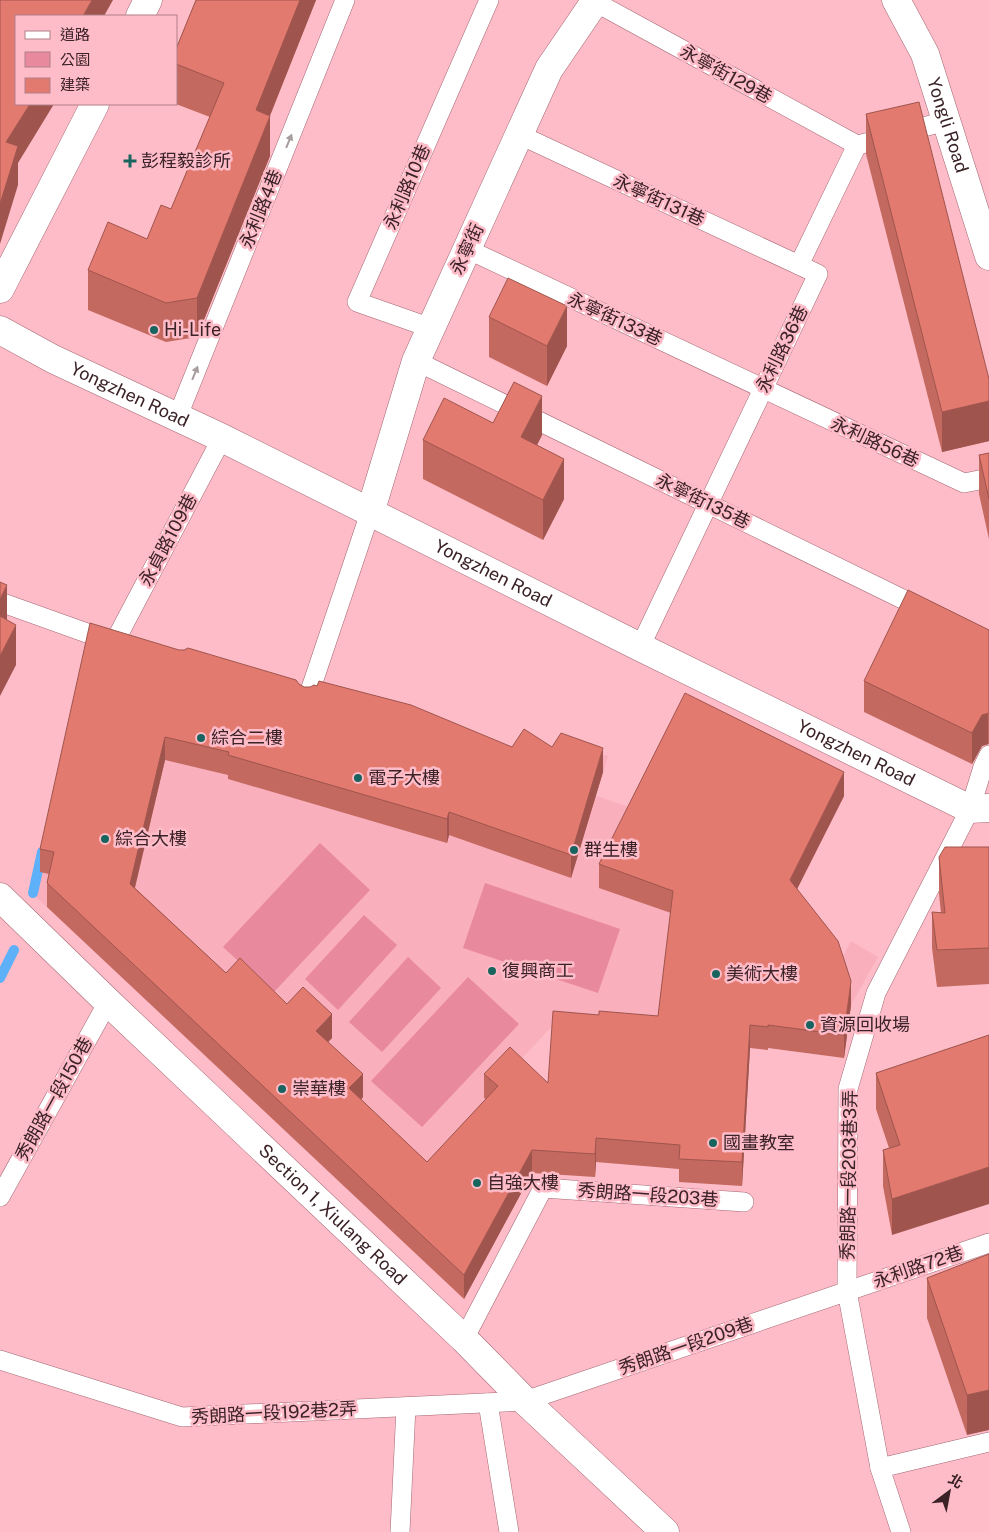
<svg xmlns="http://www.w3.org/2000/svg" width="989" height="1532" viewBox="0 0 989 1532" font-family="'Public Sans','Noto Sans TC',sans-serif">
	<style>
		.built { fill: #f9afbc }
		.green { fill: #e9899d }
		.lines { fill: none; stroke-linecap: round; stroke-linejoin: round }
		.stream { stroke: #5eb0f8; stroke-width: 10 }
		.service-casing { stroke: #a36773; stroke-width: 20 }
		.minor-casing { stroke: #a36773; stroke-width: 29 }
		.tertiary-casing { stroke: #a36773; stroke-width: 29 }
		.service { stroke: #fff; stroke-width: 19 }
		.minor { stroke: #fff; stroke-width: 28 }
		.tertiary { stroke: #fff; stroke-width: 28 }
		.wall { fill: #c3695f }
		.shaded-wall { fill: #9f554e }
		.building { fill: #e37a6f; stroke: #9f554e }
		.oneway { fill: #a79c9e }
		.poi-dot { fill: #18645e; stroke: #febcc8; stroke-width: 2 }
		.labels { text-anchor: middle; stroke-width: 5; stroke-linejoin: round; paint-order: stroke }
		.street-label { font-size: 18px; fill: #3b2227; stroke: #febcc8 }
		.poi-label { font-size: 18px; fill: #3b2227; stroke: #febcc8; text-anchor: start }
	</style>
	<rect width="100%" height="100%" fill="#febcc8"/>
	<polygon class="built" points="90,644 512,771 600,754 608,756 601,780 588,793 638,810 844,796 790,903 805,913 827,924 818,940 838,965 851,941 878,957 851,1005 845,1052 768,1044 768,1050 555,1023 510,1071 527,1181 464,1299 34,895"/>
	<g class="green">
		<polygon points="320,843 370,890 273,993 223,947"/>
		<polygon points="485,883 620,929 598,993 463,948"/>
		<polygon points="364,915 397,945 338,1010 305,979"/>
		<polygon points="408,957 441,988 382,1052 349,1022"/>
		<polygon points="468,977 519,1024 422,1127 371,1081"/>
	</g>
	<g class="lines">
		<g class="stream">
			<polyline points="33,893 42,852"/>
			<polyline points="0,978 14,950"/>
		</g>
		<g class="service-casing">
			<g id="service">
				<polyline points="595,2 857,145"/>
				<polyline points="901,133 946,121"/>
				<polyline points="520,135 818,274 640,647"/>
				<polyline points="467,249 964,483 989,478"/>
				<polyline points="799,265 857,145 870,142"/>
				<polyline points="431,328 357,302 489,0"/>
				<polyline points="416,361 925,610"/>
				<polyline points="177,418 345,0"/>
				<polyline points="0,602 112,642"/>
				<polyline points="114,643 222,438"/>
				<polyline points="307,700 370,513"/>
				<polyline points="0,1197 108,1002"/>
				<polyline points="464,1339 543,1188 744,1202"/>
				<polyline points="0,1360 182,1417 525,1401 989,1243"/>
				<polyline points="488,1403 509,1532"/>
				<polyline points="880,1468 989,1442"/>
				<polyline points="400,1532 406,1407"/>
				<polyline points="901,1532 880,1468 847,1291 848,1089 876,993 970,809 983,767 989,755"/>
			</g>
		</g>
		<g class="minor-casing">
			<g id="minor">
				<path id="s1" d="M0,330L53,359L222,438L640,647L970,809L989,808"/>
				<polyline points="370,513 416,361 549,69 596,0"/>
				<path id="s2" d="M0,897L108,1002L464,1339L525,1401L665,1532"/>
			</g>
		</g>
		<g class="tertiary-casing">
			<g id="tertiary">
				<path id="s3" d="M896,0L925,54L989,256"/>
				<polyline points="140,16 148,0"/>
				<polyline points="0,289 95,104"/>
			</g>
		</g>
		<use href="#service" class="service"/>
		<use href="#minor" class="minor"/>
		<use href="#tertiary" class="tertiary"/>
	</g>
	<g class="wall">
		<polygon points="196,0 316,0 270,116 270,156 197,337 166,342 88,310 88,270 147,239 171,209 210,117 176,104 176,49"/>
		<polygon points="866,114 989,379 989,441 942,452 866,154"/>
		<polygon points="489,317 567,346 547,386 489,357"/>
		<polygon points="493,423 542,435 537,445 564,499 543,540 423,479 423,440"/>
		<polygon points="989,453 989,539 979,494 979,455"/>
		<polygon points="989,630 989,744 982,746 972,764 864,712 864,681"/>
		<polygon points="179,650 299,684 304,687 512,747 552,747 603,772 571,878 449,835 447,843 228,779 228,775 165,760 135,888 226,973 287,1004 332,1038 328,1042 363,1097 361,1100 427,1162 486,1099 484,1098 484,1074 548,1083 599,1015 658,1016 671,913 599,888 599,864 844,796 797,889 851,1005 844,1058 768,1048 768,1050 750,1048 742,1186 679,1182 679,1169 596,1162 595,1177 532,1173 464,1299 47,907 47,883 49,874 40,872 40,849"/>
		<polygon points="989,847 989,984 937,987 932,948 932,912 941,913 939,894 939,857"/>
		<polygon points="989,1035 892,1235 883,1186 883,1150 889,1148 876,1109 876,1073"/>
		<polygon points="989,1254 967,1435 927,1318 927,1278"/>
	</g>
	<g class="shaded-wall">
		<polygon points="92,0 113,0 104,16 83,16"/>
		<polygon points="300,0 316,0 256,150 256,110"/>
		<polygon points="30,104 54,104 18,163 18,185 0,244 0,204 6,142"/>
		<polygon points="270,116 270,156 197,337 197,298"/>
		<polygon points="567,306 567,346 547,386 547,346"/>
		<polygon points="542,396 542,435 521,477 521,437"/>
		<polygon points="989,401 989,441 942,452 942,412"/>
		<polygon points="564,459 564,499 543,540 543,500"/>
		<polygon points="7,585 7,625 0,639 0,599"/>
		<polygon points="16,625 16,665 0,696 0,656"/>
		<polygon points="988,713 988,744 982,746 972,764 972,733 982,715"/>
		<polygon points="165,737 165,760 130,907 130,884"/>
		<polygon points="603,748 603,772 571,878 571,855"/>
		<polygon points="844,772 844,796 790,903 790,880"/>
		<polygon points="449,812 449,835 447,843 447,819"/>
		<polygon points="851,981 851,1005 844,1058 844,1035"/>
		<polygon points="332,1014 332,1038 316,1054 316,1031"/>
		<polygon points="750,1025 750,1048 742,1186 742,1162"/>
		<polygon points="363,1074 363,1097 349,1112 349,1088"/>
		<polygon points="596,1138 596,1162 595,1177 595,1154"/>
		<polygon points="532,1150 532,1173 464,1299 464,1275"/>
		<polygon points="989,1167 989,1204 892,1235 892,1199"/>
		<polygon points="989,1390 989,1430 967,1435 967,1395"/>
	</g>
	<g class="building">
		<polygon points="0,0 92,0 83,16 16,16 16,104 30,104 6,142 18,146 0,204"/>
		<polygon points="196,0 300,0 256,110 270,116 197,298 166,303 88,270 108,222 147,239 161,205 171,209 224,83 176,64 176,49"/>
		<polygon points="919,102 989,379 989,401 942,412 866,114"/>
		<polygon points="508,278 567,306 547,346 489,317"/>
		<polygon points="514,382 542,396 521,437 564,459 543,500 423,440 444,398 493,423"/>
		<polygon points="989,453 989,499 979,455"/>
		<polygon points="0,582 7,585 0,599"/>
		<polygon points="908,590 989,630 989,713 982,715 972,733 864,681"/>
		<polygon points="0,616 16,625 0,656"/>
		<polygon points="90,623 179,650 184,650 188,648 296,680 299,684 304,687 310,687 314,685 317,686 319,681 411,705 512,747 524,729 552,747 561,733 603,748 571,855 449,812 447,819 228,755 229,752 165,737 130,884 226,973 240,958 287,1004 303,987 332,1014 316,1031 363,1074 349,1088 427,1162 498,1086 484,1074 510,1047 548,1083 553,1011 599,1015 599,1011 658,1016 673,891 599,864 685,693 844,772 790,880 838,941 851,981 844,1035 768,1025 768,1027 750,1025 742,1162 679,1159 680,1145 596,1138 595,1154 532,1150 464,1275 47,883 54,852 40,849"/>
		<polygon points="945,847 989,847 989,948 937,950 932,912 945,913 939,857"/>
		<polygon points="989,1035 989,1167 892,1199 883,1150 900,1145 876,1073"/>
		<polygon points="989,1254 989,1390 967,1395 927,1278"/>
	</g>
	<defs><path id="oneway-solid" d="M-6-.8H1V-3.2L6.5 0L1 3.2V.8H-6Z" transform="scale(1.25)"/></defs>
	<g class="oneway">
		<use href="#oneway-solid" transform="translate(289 141) rotate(-68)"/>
		<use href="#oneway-solid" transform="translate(195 373) rotate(-68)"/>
	</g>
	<g class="poi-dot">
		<path d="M127.5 153.5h5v5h5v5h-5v5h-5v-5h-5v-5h5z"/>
		<circle cx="154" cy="330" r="5"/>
		<circle cx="201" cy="738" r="5"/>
		<circle cx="358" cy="778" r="5"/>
		<circle cx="105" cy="839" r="5"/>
		<circle cx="574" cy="850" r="5"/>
		<circle cx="492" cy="971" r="5"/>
		<circle cx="716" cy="974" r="5"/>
		<circle cx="810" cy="1025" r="5"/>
		<circle cx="282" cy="1089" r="5"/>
		<circle cx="713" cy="1143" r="5"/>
		<circle cx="477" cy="1183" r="5"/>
	</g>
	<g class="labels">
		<g class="street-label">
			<text transform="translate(726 74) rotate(29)" y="6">永寧街129巷</text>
			<text dy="6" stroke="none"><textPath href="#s3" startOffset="136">Yongli Road</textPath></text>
			<text transform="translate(407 187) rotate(-67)" y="6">永利路10巷</text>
			<text transform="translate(659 200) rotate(25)" y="6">永寧街131巷</text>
			<text transform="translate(261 209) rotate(-68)" y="6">永利路4巷</text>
			<text transform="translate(467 249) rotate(-65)" y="6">永寧街</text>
			<text transform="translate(615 319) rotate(25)" y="6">永寧街133巷</text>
			<text transform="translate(782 349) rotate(-64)" y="6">永利路36巷</text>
			<text dy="6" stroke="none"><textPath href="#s1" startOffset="145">Yongzhen Road</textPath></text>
			<text transform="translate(875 442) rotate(25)" y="6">永利路56巷</text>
			<text transform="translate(703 501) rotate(26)" y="6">永寧街135巷</text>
			<text transform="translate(168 540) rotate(-62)" y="6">永貞路109巷</text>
			<text dy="6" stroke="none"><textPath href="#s1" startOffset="550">Yongzhen Road</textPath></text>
			<text dy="6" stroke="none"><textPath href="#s1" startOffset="955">Yongzhen Road</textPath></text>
			<text transform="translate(54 1099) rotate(-61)" y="6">秀朗路一段150巷</text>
			<text transform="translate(849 1175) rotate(-89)" y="6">秀朗路一段203巷3弄</text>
			<text transform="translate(648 1195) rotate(4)" y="6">秀朗路一段203巷</text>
			<text dy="6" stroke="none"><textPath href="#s2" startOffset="460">Section 1, Xiulang Road</textPath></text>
			<text transform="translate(918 1267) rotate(-19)" y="6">永利路72巷</text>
			<text transform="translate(686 1346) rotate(-19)" y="6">秀朗路一段209巷</text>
			<text transform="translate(274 1413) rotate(-3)" y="6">秀朗路一段192巷2弄</text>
		</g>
		<g class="poi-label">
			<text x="141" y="167">彭程毅診所</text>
			<text x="164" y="336">Hi-Life</text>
			<text x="211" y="744">綜合二樓</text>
			<text x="368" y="784">電子大樓</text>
			<text x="115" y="845">綜合大樓</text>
			<text x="584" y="856">群生樓</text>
			<text x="502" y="977">復興商工</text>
			<text x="726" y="980">美術大樓</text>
			<text x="820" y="1031">資源回收場</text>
			<text x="292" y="1095">崇華樓</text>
			<text x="723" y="1149">國畫教室</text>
			<text x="487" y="1189">自強大樓</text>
		</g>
	</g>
	<rect x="15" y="15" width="162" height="90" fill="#febcc8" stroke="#b07e88"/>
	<rect x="25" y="31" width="25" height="8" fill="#ffffff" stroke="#b07e88"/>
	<text x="60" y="40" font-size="15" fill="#3b2227">道路</text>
	<rect x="25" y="52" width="25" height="15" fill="#e9899d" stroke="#b07e88"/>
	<text x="60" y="65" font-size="15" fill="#3b2227">公園</text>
	<rect x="25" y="78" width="25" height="15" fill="#e37a6f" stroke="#b07e88"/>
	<text x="60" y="90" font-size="15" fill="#3b2227">建築</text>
	<g transform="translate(949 1492) rotate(32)" stroke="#febcc8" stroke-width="4" paint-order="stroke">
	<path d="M0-4L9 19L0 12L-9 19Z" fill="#3b2227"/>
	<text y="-8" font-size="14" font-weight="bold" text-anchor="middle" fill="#3b2227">北</text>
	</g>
</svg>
